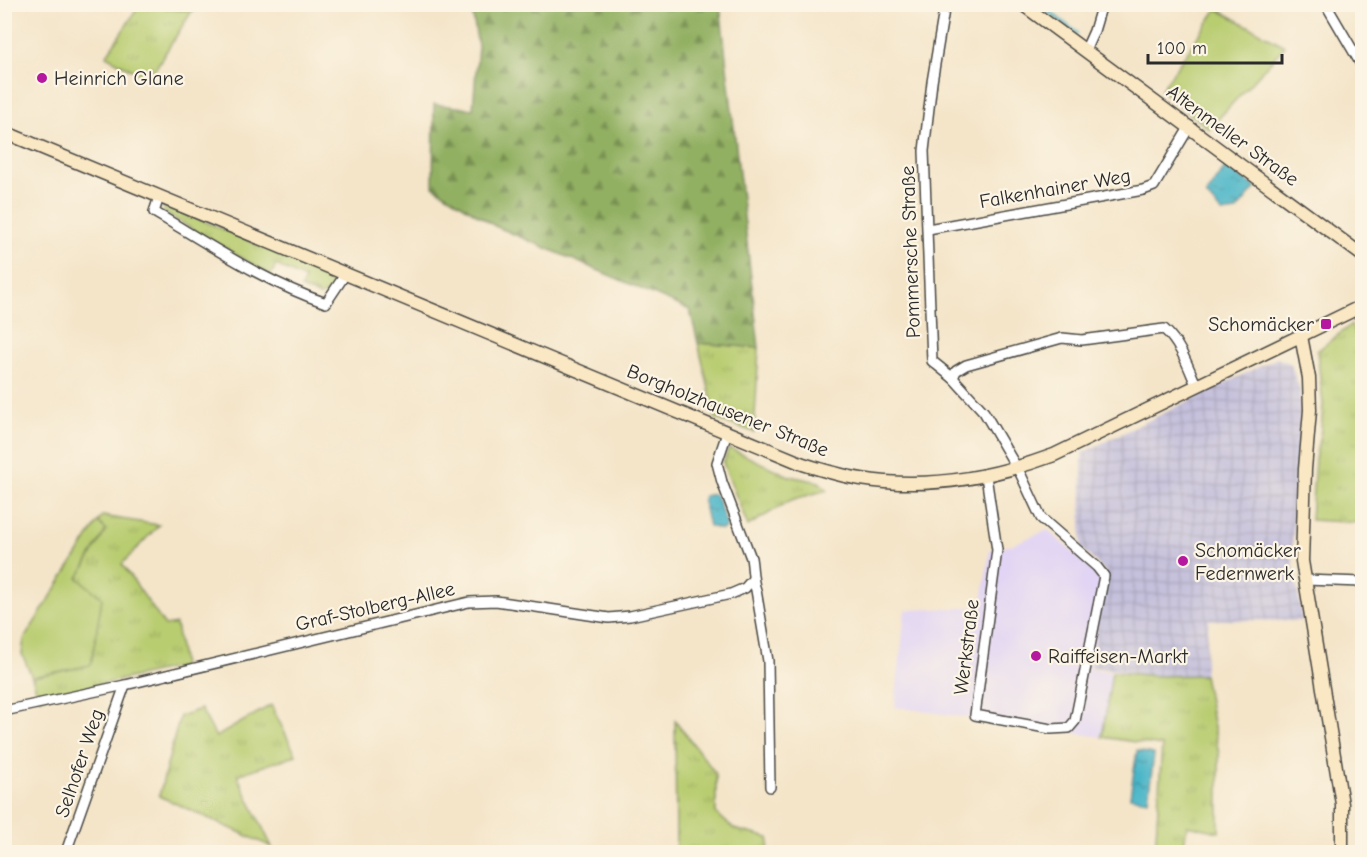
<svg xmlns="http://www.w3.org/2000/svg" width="1367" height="857" viewBox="0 0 1367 857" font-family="'Comic Neue',sans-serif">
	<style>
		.built { fill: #e1d4f4 }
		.industrial { fill: url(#industrial-grid) }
		.grass { fill: url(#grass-tufts); stroke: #727c4e; stroke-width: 1.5 }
		.forest { fill: url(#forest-firs); stroke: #5e6e46; stroke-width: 1.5 }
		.green { fill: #b8cc70; stroke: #727c4e; stroke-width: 1.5 }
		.water { fill: url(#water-ripples); stroke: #3a7079; stroke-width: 1.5 }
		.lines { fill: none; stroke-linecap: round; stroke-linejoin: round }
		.stream { stroke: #4ab5c7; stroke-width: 3 }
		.street-casing { stroke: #494743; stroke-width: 12 }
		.secondary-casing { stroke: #494743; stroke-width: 15 }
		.street { stroke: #fff; stroke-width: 9 }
		.secondary { stroke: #fae7c3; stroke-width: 12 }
		.poi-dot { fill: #b5179e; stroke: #fcf5e5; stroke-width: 2 }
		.labels { text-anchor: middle; stroke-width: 4.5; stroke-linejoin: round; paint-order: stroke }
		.poi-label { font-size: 20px; fill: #2b2b2b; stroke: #fcf5e5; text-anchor: start }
		.street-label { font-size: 20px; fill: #2b2b2b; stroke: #fcf5e5 }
	</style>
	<defs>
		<pattern id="industrial-grid" width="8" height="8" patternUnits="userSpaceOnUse" patternTransform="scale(1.5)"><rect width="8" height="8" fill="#c5c0db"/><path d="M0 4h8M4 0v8" fill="none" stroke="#a9a5bc"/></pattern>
		<pattern id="grass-tufts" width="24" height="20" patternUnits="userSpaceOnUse" patternTransform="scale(1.5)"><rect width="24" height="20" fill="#b8cc70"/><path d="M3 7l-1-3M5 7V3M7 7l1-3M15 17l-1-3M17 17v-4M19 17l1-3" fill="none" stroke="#9eaf61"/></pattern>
		<pattern id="forest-firs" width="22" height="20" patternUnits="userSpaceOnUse" patternTransform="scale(1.5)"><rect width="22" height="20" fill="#92b062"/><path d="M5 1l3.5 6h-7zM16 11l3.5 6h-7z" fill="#778f51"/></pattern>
		<pattern id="water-ripples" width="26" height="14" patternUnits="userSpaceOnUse" patternTransform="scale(1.5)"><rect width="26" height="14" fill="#4ab5c7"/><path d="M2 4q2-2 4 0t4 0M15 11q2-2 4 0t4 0" fill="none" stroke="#3e93a2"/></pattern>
	</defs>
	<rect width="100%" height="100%" fill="#fcf5e5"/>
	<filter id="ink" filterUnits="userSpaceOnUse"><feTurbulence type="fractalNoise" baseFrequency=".0167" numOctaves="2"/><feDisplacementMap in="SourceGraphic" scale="12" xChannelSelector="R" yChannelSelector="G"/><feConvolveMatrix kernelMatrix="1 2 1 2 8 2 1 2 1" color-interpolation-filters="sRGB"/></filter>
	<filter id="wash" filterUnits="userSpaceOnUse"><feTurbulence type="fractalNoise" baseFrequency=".008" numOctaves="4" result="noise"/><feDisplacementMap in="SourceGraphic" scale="24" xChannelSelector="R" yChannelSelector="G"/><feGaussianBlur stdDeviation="1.35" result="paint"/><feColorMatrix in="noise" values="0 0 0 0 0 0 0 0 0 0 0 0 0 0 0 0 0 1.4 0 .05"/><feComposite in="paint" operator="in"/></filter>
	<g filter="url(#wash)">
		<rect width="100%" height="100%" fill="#f4e5c9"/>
		<polygon class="built" points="1048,530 1105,582 1090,669 1112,672 1102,737 895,707 905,610 981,607 990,549 1005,547"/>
		<polygon class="industrial" points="1277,358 1291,364 1300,390 1301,415 1292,553 1302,621 1209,620 1204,675 1158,676 1091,667 1106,572 1081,548 1082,453"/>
		<g class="grass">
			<polygon points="139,6 192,11 149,79 106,56"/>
			<polygon points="168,205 338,280 332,291 320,296 301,288 305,279 276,265 271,275 165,213 163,206"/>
			<polygon points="1351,325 1362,349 1362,523 1311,520 1315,459 1321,430 1323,404 1317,351"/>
			<polygon points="698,343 759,348 754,432 716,419"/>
			<polygon points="729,448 789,476 819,482 827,490 791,500 748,526 723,463"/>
			<polygon points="102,516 159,525 122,564 165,626 176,624 183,666 39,698 32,677 91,665 78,578 106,530 98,522"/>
			<polygon points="1112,672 1158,676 1204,675 1219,754 1219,832 1187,825 1183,852 1155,852 1162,746 1102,737"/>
			<polygon points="271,705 296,755 237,775 272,847 159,796 180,716 201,709 216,737"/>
			<polygon points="675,720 716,774 716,813 734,829 769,838 768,852 676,852"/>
		</g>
		<g class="forest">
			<polygon points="136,5 200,5 193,11"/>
			<polygon points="471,5 720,5 759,348 698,343 690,310 495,226 433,186 434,104 473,109 478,46"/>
		</g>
		<g class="green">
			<polygon points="1217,9 1285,46 1209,129 1161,90"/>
			<polygon points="98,522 106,530 78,578 102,598 91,665 32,677 22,654 24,639"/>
		</g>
		<g class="water">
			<polygon points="1225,168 1256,187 1236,211 1222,213 1206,195"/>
			<polygon points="713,494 716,496 727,526 722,530 709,526 703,500 704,496"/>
			<polygon points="1137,751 1154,754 1148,800 1130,797"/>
		</g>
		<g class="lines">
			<polyline class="stream" points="1039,4 1077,33"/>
		</g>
	</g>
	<g filter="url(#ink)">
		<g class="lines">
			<g class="street-casing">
				<g id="street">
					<polyline points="945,4 932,82 924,151 932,361 953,378 984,412 1021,475 1041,518 1097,567 1104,576 1075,721 1069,728 1051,729 975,715 997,550 986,476"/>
					<polyline points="1330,4 1328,8 1362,66"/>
					<polyline points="1085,51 1094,31 1102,4"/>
					<path d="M159,197L154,212C210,245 264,282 326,303L346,273"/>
					<polyline points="928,229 1143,190 1154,186 1190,126"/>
					<path d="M953,378L956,371L966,365L1062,338L1082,340L1164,329C1180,343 1188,366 1196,385"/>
					<path d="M727,433L717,463L722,482L751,558C753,569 752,579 756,590L768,661L770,787"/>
					<polyline points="1305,580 1362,582"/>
					<polyline points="4,711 125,685 469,602 496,601 609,618 630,616 731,594 745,588 752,580"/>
					<polyline points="66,852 125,685"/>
				</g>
			</g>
			<g class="secondary-casing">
				<g id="secondary">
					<polyline points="1022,4 1362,255"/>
					<path d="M4,132L803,464C822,470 841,476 861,479C927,490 992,478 1054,455L1362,306"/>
					<polyline points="1301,336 1309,378 1310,410 1305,469 1302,561 1342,804 1342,845 1340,852"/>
				</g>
			</g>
			<use href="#street" class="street"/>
			<use href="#secondary" class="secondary"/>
		</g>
	</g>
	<g class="poi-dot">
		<circle cx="42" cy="78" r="6"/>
		<rect x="1320" y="318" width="12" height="12" rx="3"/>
		<circle cx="1183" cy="561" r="6"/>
		<circle cx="1036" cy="656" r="6"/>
	</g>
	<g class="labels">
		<g class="poi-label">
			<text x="54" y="85">Heinrich Glane</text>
			<text x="1314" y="331" text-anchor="end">Schomäcker</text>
			<text x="1195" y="557">Schomäcker<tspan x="1195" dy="23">Federnwerk</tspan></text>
			<text x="1048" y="663">Raiffeisen-Markt</text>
		</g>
		<g class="street-label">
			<text transform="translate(1233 135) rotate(36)" y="7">Altenmeller Straße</text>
			<text transform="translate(1055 188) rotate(-10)" y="7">Falkenhainer Weg</text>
			<text transform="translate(910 252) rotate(-92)" y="7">Pommersche Straße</text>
			<text transform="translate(728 410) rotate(22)" y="7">Borgholzhausener Straße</text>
			<text transform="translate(375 606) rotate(-13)" y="7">Graf-Stolberg-Allee</text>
			<text transform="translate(966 647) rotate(-83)" y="7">Werkstraße</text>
			<text transform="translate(79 763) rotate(-71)" y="7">Selhofer Weg</text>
		</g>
	</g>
	<rect width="1367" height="857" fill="none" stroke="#fcf5e5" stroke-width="24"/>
	<path d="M1148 54v9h134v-9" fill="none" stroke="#2b2b2b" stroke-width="3"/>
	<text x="1157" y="54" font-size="18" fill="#2b2b2b" stroke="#fcf5e5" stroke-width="4.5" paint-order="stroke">100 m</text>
</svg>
